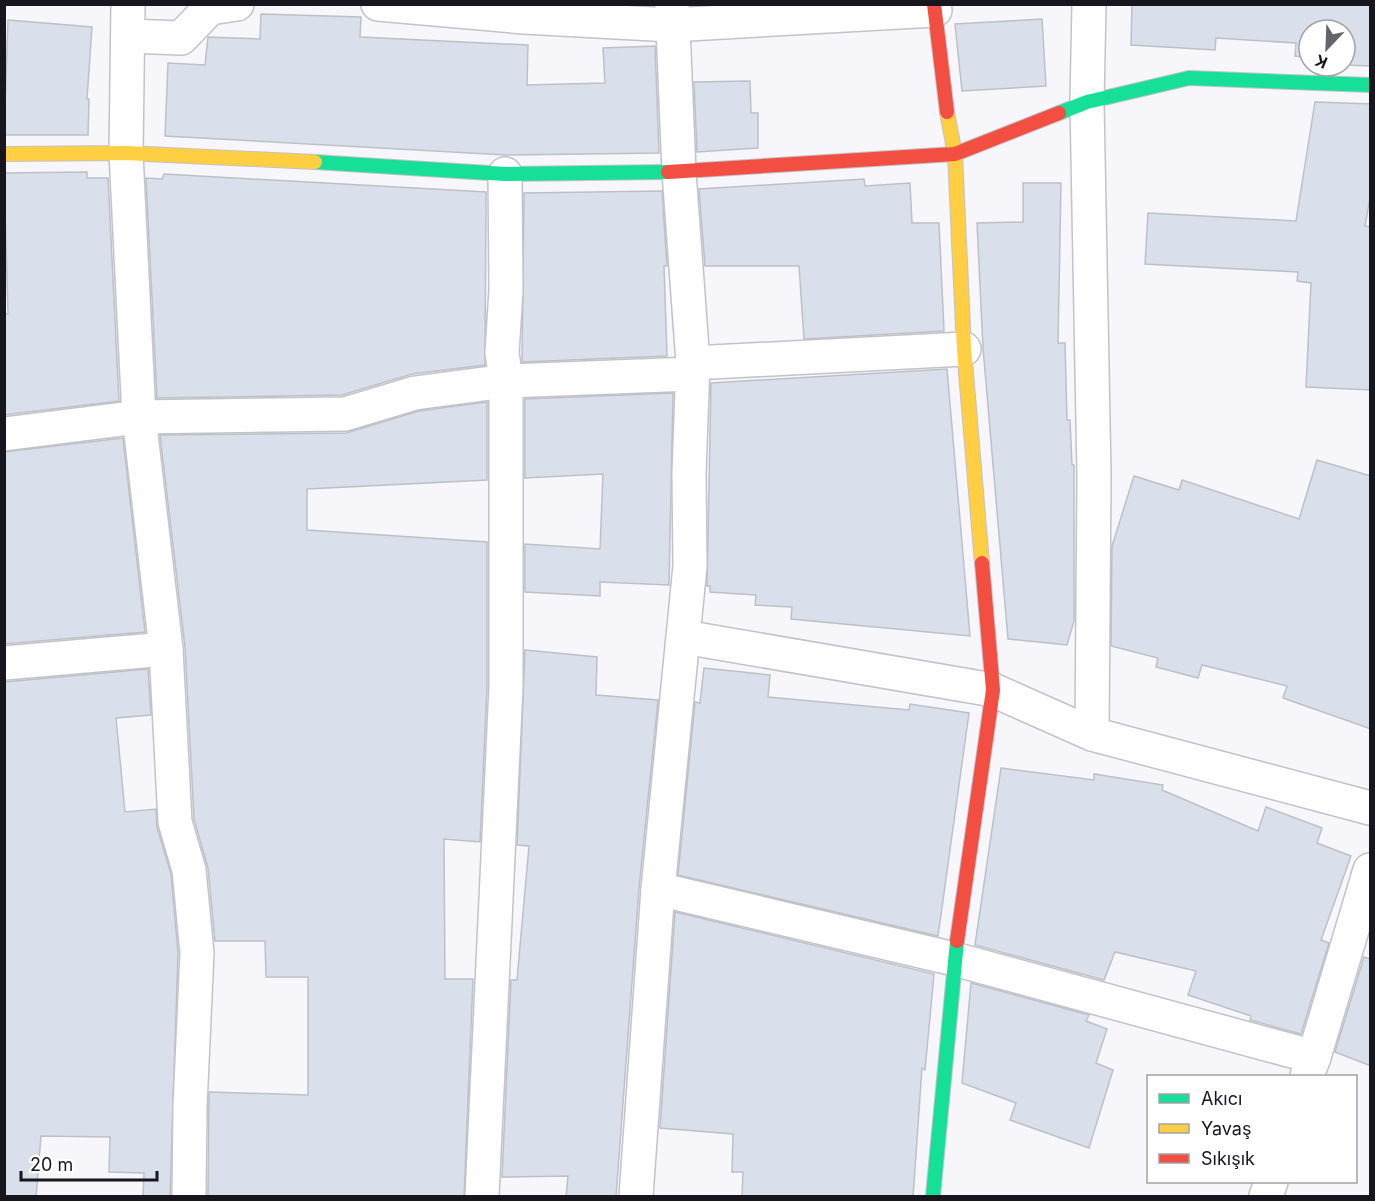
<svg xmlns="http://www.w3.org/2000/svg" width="1375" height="1201" viewBox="0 0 1375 1201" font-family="Inter,sans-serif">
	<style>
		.building { fill: #dadfec; stroke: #bdc0c6; stroke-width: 1.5 }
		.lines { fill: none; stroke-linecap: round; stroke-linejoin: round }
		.street-casing { stroke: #c3c2c9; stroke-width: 36 }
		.fast-casing { stroke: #c3c2c9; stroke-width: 16 }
		.slow-casing { stroke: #c3c2c9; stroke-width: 16 }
		.jam-casing { stroke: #c3c2c9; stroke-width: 16 }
		.street { stroke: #fefefe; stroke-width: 33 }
		.fast { stroke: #16e098; stroke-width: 14 }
		.slow { stroke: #ffcf43; stroke-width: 14 }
		.jam { stroke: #f24e42; stroke-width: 14 }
	</style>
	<rect width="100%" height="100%" fill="#f6f6fb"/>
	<g class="building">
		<polygon points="1132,4 1371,4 1371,66 1345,65 1345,30 1309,30 1309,58 1295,56 1296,43 1216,38 1215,50 1131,45"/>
		<polygon points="261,14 361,17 360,37 528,45 527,85 605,83 603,48 655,46 659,153 506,155 165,136 168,63 205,65 208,37 260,39"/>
		<polygon points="1042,19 1046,86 962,91 955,24"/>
		<polygon points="8,20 92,27 87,99 89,99 88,135 4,135"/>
		<polygon points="750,81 751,113 758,113 758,148 697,152 694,82"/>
		<polygon points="1315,102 1371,104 1371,192 1365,226 1371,227 1371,390 1306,387 1311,283 1297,281 1298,272 1145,264 1148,213 1296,221"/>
		<polygon points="87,172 87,178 108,178 119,401 4,415 4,314 8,314 4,173"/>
		<polygon points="164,174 486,192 485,365 412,374 342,395 157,398 146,178 162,179"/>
		<polygon points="864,179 865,186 910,183 912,223 939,223 944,331 804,339 799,266 705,266 699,189"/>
		<polygon points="1023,183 1061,183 1058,343 1065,343 1067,420 1070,420 1072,465 1074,465 1074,621 1067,645 1008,639 983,348 977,223 1023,222"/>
		<polygon points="662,191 667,266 664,266 667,356 522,362 524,193"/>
		<polygon points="947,369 970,636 791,619 792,607 755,605 756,595 710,592 710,586 707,586 711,383"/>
		<polygon points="673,393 669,585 600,582 600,596 525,592 525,544 600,549 603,474 525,478 525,399"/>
		<polygon points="487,402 487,480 307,489 307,530 487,542 487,687 480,842 444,839 445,979 473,979 464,1197 208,1197 209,1092 308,1095 308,977 266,977 265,941 215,941 208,868 194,819 185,647 160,435 346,433 419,411"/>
		<polygon points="123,438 145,632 4,644 4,452"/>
		<polygon points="1317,460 1371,476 1371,729 1283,698 1287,686 1202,665 1198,678 1156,667 1158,658 1111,646 1112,546 1134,476 1179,490 1182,480 1299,519"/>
		<polygon points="525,650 597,657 596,695 658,700 639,888 616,1197 566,1197 568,1176 502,1177 511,980 517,980 529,846 517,845"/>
		<polygon points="704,668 770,675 768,697 909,710 910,704 969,713 938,936 678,875 695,702 700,703"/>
		<polygon points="148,669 151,715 116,718 125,812 156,809 157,827 171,874 178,953 170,1197 143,1197 144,1173 109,1172 110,1137 41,1136 36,1197 4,1197 4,682"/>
		<polygon points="1001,768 1094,780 1094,774 1163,785 1162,790 1258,831 1266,807 1322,828 1317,843 1351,856 1321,940 1329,943 1301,1034 1254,1021 1250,1020 1251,1016 1188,995 1196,971 1115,952 1104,980 975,945"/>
		<polygon points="675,912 934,974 925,1070 922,1068 913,1197 742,1197 743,1172 732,1172 733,1134 660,1128"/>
		<polygon points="1364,957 1371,959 1371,1066 1335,1052"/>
		<polygon points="971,983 1089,1015 1086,1021 1107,1029 1096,1063 1113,1070 1089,1148 1010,1120 1016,1103 962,1083"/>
	</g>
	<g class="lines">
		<g class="street-casing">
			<g id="street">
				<polyline points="128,4 126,153 139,417 166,649 175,822 189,870 197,953 190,1106 189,1196"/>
				<polyline points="378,4 524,17 671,25 935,10"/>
				<polyline points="1089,4 1087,102 1094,475 1092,734"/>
				<polyline points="128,36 181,38 210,8 237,4"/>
				<polyline points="693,363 964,349"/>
				<polyline points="4,434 139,417 345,414 415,393 506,381 692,374"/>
				<polyline points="684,637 993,690 1092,734 1370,808"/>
				<polyline points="4,663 166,649"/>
				<polyline points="658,889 954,959 1314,1057 1307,1076"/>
				<polyline points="1314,1057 1370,870"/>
				<polyline points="482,1196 506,687 506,381 502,353 506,290 505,174"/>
				<polyline points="636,1196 658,889 690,566 689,473 693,363 679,172 672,4"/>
				<polyline points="1266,1196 1271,1182"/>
			</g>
		</g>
		<g class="fast-casing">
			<g id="fast">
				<polyline points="1059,113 1087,102 1189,78 1370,85"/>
				<polyline points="315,162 505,174 668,172"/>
				<polyline points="933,1196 957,941"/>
			</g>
		</g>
		<g class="slow-casing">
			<g id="slow">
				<polyline points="947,112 955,154 964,349 982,563"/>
				<polyline points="4,154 126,153 315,162"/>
			</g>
		</g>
		<g class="jam-casing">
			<g id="jam">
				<polyline points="934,4 947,112"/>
				<polyline points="668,172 955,154 1059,113"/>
				<polyline points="957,941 993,690 982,563"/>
			</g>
		</g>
		<use href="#street" class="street"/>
		<use href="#fast" class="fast"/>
		<use href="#slow" class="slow"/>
		<use href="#jam" class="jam"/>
	</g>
	<rect width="1375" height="1201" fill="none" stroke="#17151e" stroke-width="12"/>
	<rect x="1147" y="1075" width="210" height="108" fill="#ffffff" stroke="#a2a1a5" stroke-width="1.5"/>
	<rect x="1159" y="1094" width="30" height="9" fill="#16e098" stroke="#a2a1a5" stroke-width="1.5"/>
	<text x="1201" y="1105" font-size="18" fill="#17151e">Akıcı</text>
	<rect x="1159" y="1124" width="30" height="9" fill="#ffcf43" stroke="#a2a1a5" stroke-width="1.5"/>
	<text x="1201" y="1135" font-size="18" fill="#17151e">Yavaş</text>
	<rect x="1159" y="1154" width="30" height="9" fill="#f24e42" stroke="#a2a1a5" stroke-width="1.5"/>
	<text x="1201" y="1165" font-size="18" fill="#17151e">Sıkışık</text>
	<g transform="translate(1327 48) rotate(203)"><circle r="28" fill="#ffffff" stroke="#a2a1a5" stroke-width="1.5"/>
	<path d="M0-4.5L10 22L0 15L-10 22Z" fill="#65646b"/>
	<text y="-9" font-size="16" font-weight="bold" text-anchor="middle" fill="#17151e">K</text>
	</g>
	<path d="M21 1171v9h136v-9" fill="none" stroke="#17151e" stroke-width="3"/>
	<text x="30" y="1171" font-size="18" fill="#17151e" stroke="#ffffff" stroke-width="4.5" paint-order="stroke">20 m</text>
</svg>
